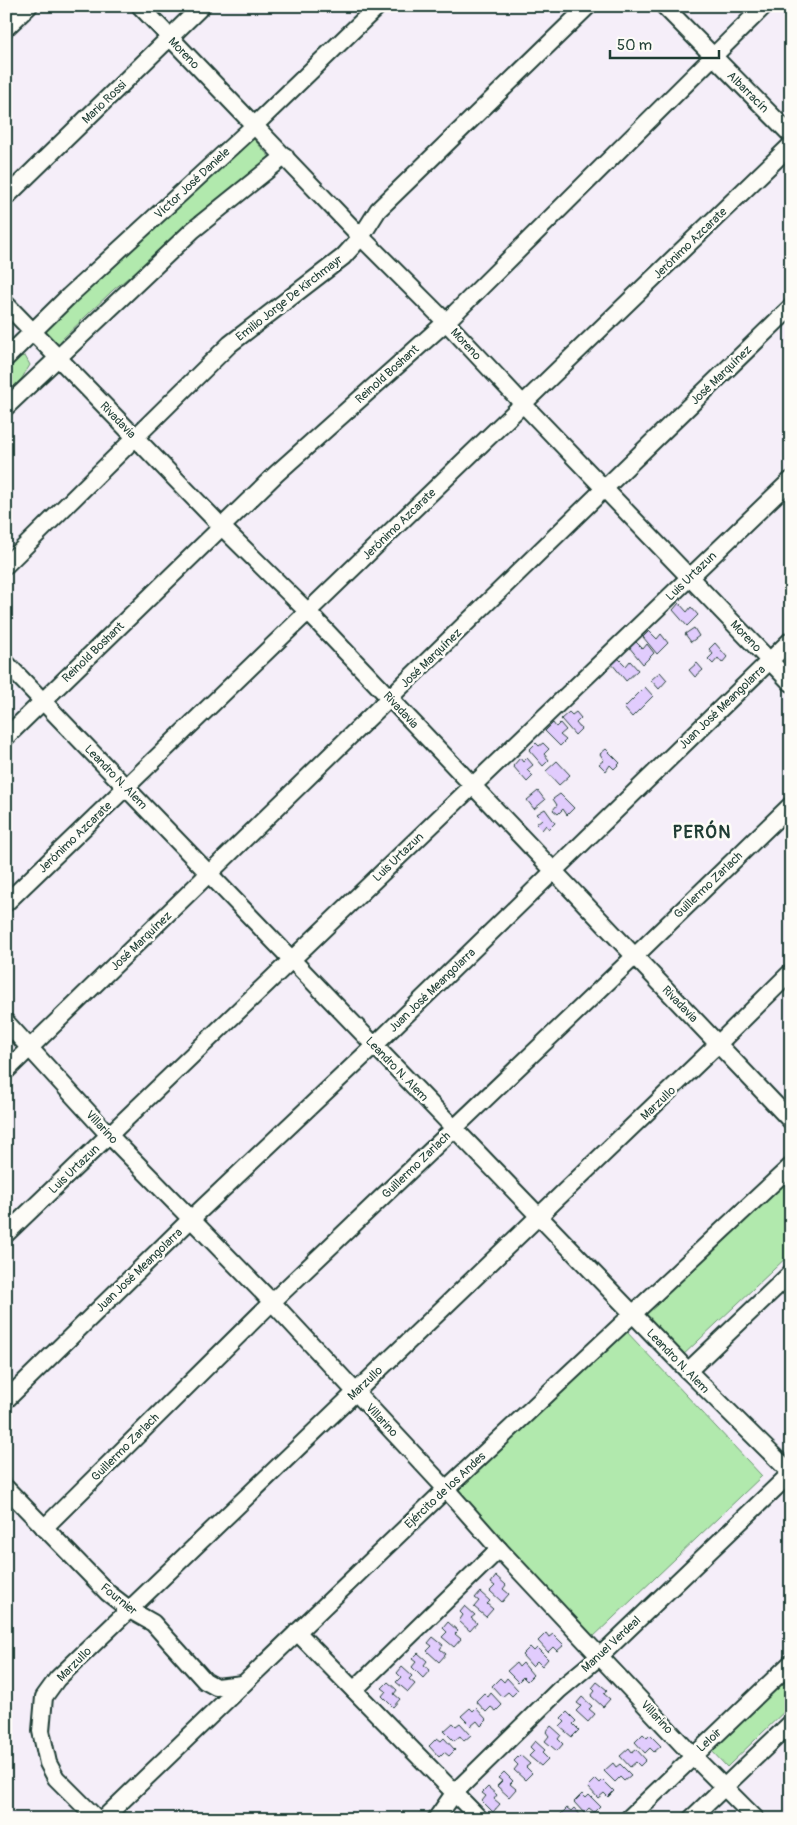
<svg xmlns="http://www.w3.org/2000/svg" width="797" height="1825" viewBox="0 0 797 1825" font-family="Pangolin,sans-serif">
	<style>
		.green { fill: #b1e9ad; stroke: #689370 }
		.building { fill: #e1ccfd; stroke: #1f3d34 }
		.lines { fill: none; stroke-linecap: round; stroke-linejoin: round }
		.minor-casing { stroke: #1f3d34; stroke-width: 20 }
		.minor { stroke: #fdfcf7; stroke-width: 16 }
		.labels { text-anchor: middle; stroke-width: 5; stroke-linejoin: round; paint-order: stroke }
		.street-label { font-size: 12px; fill: #1f3d34; stroke: #fdfcf7 }
		.district-label { font-size: 18px; font-weight: bold; letter-spacing: 1px; fill: #1f3d34; stroke: #fdfcf7 }
	</style>
	<rect width="100%" height="100%" fill="#f5eef9"/>
	<filter id="ink" filterUnits="userSpaceOnUse"><feTurbulence type="fractalNoise" baseFrequency=".02" numOctaves="2"/><feDisplacementMap in="SourceGraphic" scale="10" xChannelSelector="R" yChannelSelector="G"/><feConvolveMatrix kernelMatrix="1 2 1 2 8 2 1 2 1" color-interpolation-filters="sRGB"/></filter>
	<g filter="url(#ink)">
		<g class="green">
			<polygon points="251,136 272,160 113,290 55,346 39,332"/>
			<polygon points="25,356 30,365 22,378 6,395 6,365 13,358"/>
			<polygon points="791,1171 791,1253 680,1358 640,1315"/>
			<polygon points="625,1330 762,1476 591,1639 453,1493"/>
			<polygon points="791,1671 791,1705 727,1767 710,1749"/>
		</g>
		<g class="building">
			<polygon points="679,603 687,612 691,607 698,615 687,626 673,610"/>
			<polygon points="694,628 699,636 691,642 685,634"/>
			<polygon points="649,631 657,639 661,634 668,643 657,654 643,637"/>
			<polygon points="635,641 643,649 647,644 654,653 643,664 629,647"/>
			<polygon points="715,643 727,657 722,663 718,658 713,664 708,659 713,654 709,649"/>
			<polygon points="618,658 626,666 630,661 638,670 626,681 612,664"/>
			<polygon points="697,663 703,670 695,677 689,670"/>
			<polygon points="660,672 667,680 659,689 651,680"/>
			<polygon points="645,687 653,696 632,717 624,708"/>
			<polygon points="569,712 572,715 576,712 581,718 576,723 581,729 575,735 561,719"/>
			<polygon points="553,723 556,727 560,723 566,730 560,735 566,740 560,746 545,731"/>
			<polygon points="536,743 539,746 543,743 549,749 544,754 549,760 543,766 529,750"/>
			<polygon points="606,749 620,763 614,769 610,765 606,771 599,764 604,760 600,754"/>
			<polygon points="520,758 523,762 527,758 533,765 527,770 533,776 527,782 513,766"/>
			<polygon points="557,761 570,775 559,785 546,771"/>
			<polygon points="538,791 545,800 534,809 527,800"/>
			<polygon points="560,794 574,808 567,815 563,809 558,814 553,810 557,805 553,799"/>
			<polygon points="545,809 555,823 549,829 546,825 542,830 536,824 542,819 537,814"/>
			<polygon points="496,1576 506,1585 503,1589 509,1594 502,1602 490,1591 495,1586 491,1583"/>
			<polygon points="480,1592 490,1601 487,1604 493,1609 486,1617 474,1607 479,1601 475,1598"/>
			<polygon points="465,1606 475,1615 471,1618 477,1623 470,1631 459,1621 463,1615 460,1612"/>
			<polygon points="448,1622 458,1631 455,1634 461,1639 454,1647 442,1637 447,1632 443,1628"/>
			<polygon points="546,1633 549,1637 553,1634 564,1645 557,1651 553,1647 548,1652 538,1641"/>
			<polygon points="433,1637 443,1645 440,1649 446,1654 439,1662 427,1651 432,1646 428,1643"/>
			<polygon points="530,1647 534,1651 537,1648 548,1659 542,1666 537,1661 532,1666 522,1655"/>
			<polygon points="418,1653 427,1661 424,1665 430,1670 423,1678 412,1667 416,1662 412,1659"/>
			<polygon points="516,1663 519,1667 523,1663 533,1675 527,1681 523,1677 518,1682 507,1671"/>
			<polygon points="402,1667 412,1676 409,1679 415,1684 408,1692 396,1682 401,1677 397,1673"/>
			<polygon points="500,1678 504,1682 507,1678 518,1690 512,1696 508,1692 502,1697 492,1686"/>
			<polygon points="388,1682 397,1690 394,1694 400,1699 393,1707 382,1696 386,1691 382,1688"/>
			<polygon points="597,1682 607,1690 604,1694 610,1699 603,1707 591,1696 595,1691 592,1688"/>
			<polygon points="484,1693 488,1697 491,1693 502,1705 496,1711 491,1707 486,1712 476,1701"/>
			<polygon points="582,1697 592,1706 589,1709 595,1714 588,1722 576,1711 581,1706 577,1703"/>
			<polygon points="470,1708 473,1711 476,1708 487,1720 481,1726 477,1721 471,1726 461,1716"/>
			<polygon points="567,1712 576,1721 573,1724 579,1730 572,1737 560,1727 565,1722 561,1718"/>
			<polygon points="453,1723 456,1726 460,1723 471,1735 464,1741 460,1736 454,1741 444,1731"/>
			<polygon points="551,1726 561,1735 558,1739 563,1744 557,1751 545,1741 549,1736 546,1732"/>
			<polygon points="643,1734 647,1738 650,1735 661,1746 654,1752 650,1748 645,1753 635,1742"/>
			<polygon points="437,1738 441,1741 444,1738 455,1750 449,1756 444,1752 439,1757 429,1746"/>
			<polygon points="535,1741 545,1750 542,1753 548,1759 541,1766 529,1756 534,1751 530,1747"/>
			<polygon points="629,1748 632,1752 636,1749 646,1760 640,1766 636,1762 630,1767 620,1756"/>
			<polygon points="520,1755 530,1764 526,1767 532,1773 525,1780 514,1770 518,1765 514,1761"/>
			<polygon points="613,1763 616,1767 620,1764 631,1775 624,1781 620,1777 615,1782 604,1771"/>
			<polygon points="504,1772 513,1781 510,1784 516,1789 509,1797 497,1786 502,1781 498,1778"/>
			<polygon points="596,1779 600,1783 603,1780 614,1791 608,1797 604,1793 598,1798 588,1787"/>
			<polygon points="488,1787 497,1795 494,1799 500,1804 493,1812 482,1801 486,1796 482,1793"/>
			<polygon points="582,1794 586,1798 589,1795 600,1806 594,1812 589,1808 584,1813 574,1802"/>
			<polygon points="567,1808 571,1811 574,1808 584,1819 562,1819 559,1816"/>
		</g>
		<g class="lines">
			<g class="minor-casing">
				<g id="minor">
					<polyline points="140,6 361,237 446,322 523,404 791,683"/>
					<polyline points="664,6 791,135"/>
					<polyline points="6,28 29,6"/>
					<polyline points="6,197 202,6"/>
					<polyline points="6,304 221,526 308,612 791,1121"/>
					<polyline points="6,358 69,296 255,125 378,6"/>
					<polyline points="6,407 193,230 285,156"/>
					<polyline points="6,565 230,344 343,257 361,237 378,210 588,6"/>
					<polyline points="6,663 688,1371 791,1473"/>
					<polyline points="6,737 276,474 446,322 764,6"/>
					<polyline points="6,903 791,145"/>
					<polyline points="6,1022 109,1135 272,1302 446,1489 499,1549 693,1756 756,1819"/>
					<polyline points="6,1071 791,307"/>
					<polyline points="6,1234 791,480"/>
					<polyline points="688,1371 791,1273"/>
					<polyline points="6,1400 191,1219 374,1046 791,640"/>
					<polyline points="6,1488 108,1593 130,1610 153,1623 205,1681 216,1687 243,1684"/>
					<polyline points="44,1528 272,1302 635,956 791,805"/>
					<polyline points="297,1632 480,1819"/>
					<polyline points="354,1690 499,1549"/>
					<polyline points="97,1819 56,1778 48,1763 41,1731 44,1697 57,1679 718,1044 791,972"/>
					<polyline points="103,1819 446,1489 791,1166"/>
					<polyline points="436,1819 455,1792 559,1690 600,1656 791,1473"/>
					<polyline points="628,1819 791,1663"/>
					<polyline points="691,1819 791,1723"/>
				</g>
			</g>
			<use href="#minor" class="minor"/>
		</g>
	</g>
	<g class="labels">
		<g class="street-label">
			<text transform="translate(184 53) rotate(46)" y="4">Moreno</text>
			<text transform="translate(748 92) rotate(45)" y="4">Albarracín</text>
			<text transform="translate(104 102) rotate(-44)" y="4">Mario Rossi</text>
			<text transform="translate(192 183) rotate(-43)" y="4">Víctor José Daniele</text>
			<text transform="translate(690 243) rotate(-44)" y="4">Jerónimo Azcarate</text>
			<text transform="translate(289 298) rotate(-38)" y="4">Emilio Jorge De Kirchmayr</text>
			<text transform="translate(466 344) rotate(47)" y="4">Moreno</text>
			<text transform="translate(387 374) rotate(-42)" y="4">Reinold Boshant</text>
			<text transform="translate(721 375) rotate(-44)" y="4">José Marquínez</text>
			<text transform="translate(118 420) rotate(46)" y="4">Rivadavia</text>
			<text transform="translate(399 524) rotate(-44)" y="4">Jerónimo Azcarate</text>
			<text transform="translate(691 576) rotate(-44)" y="4">Luis Urtazun</text>
			<text transform="translate(746 636) rotate(46)" y="4">Moreno</text>
			<text transform="translate(93 652) rotate(-44)" y="4">Reinold Boshant</text>
			<text transform="translate(431 658) rotate(-44)" y="4">José Marquínez</text>
			<text transform="translate(722 707) rotate(-44)" y="4">Juan José Meangolarra</text>
			<text transform="translate(401 710) rotate(47)" y="4">Rivadavia</text>
			<text transform="translate(116 777) rotate(46)" y="4">Leandro N. Alem</text>
			<text transform="translate(75 837) rotate(-44)" y="4">Jerónimo Azcarate</text>
			<text transform="translate(398 857) rotate(-44)" y="4">Luis Urtazun</text>
			<text transform="translate(708 885) rotate(-44)" y="4">Guillermo Zarlach</text>
			<text transform="translate(141 941) rotate(-44)" y="4">José Marquínez</text>
			<text transform="translate(432 990) rotate(-44)" y="4">Juan José Meangolarra</text>
			<text transform="translate(680 1004) rotate(46)" y="4">Rivadavia</text>
			<text transform="translate(397 1069) rotate(46)" y="4">Leandro N. Alem</text>
			<text transform="translate(658 1103) rotate(-44)" y="4">Marzullo</text>
			<text transform="translate(102 1127) rotate(47)" y="4">Villarino</text>
			<text transform="translate(416 1165) rotate(-44)" y="4">Guillermo Zarlach</text>
			<text transform="translate(74 1169) rotate(-44)" y="4">Luis Urtazun</text>
			<text transform="translate(139 1270) rotate(-44)" y="4">Juan José Meangolarra</text>
			<text transform="translate(678 1361) rotate(46)" y="4">Leandro N. Alem</text>
			<text transform="translate(365 1383) rotate(-44)" y="4">Marzullo</text>
			<text transform="translate(382 1420) rotate(47)" y="4">Villarino</text>
			<text transform="translate(125 1447) rotate(-45)" y="4">Guillermo Zarlach</text>
			<text transform="translate(445 1490) rotate(-43)" y="4">Ejército de los Andes</text>
			<text transform="translate(119 1599) rotate(39)" y="4">Fournier</text>
			<text transform="translate(611 1644) rotate(-43)" y="4">Manuel Verdeal</text>
			<text transform="translate(74 1664) rotate(-45)" y="4">Marzullo</text>
			<text transform="translate(657 1717) rotate(47)" y="4">Villarino</text>
			<text transform="translate(709 1740) rotate(-43)" y="4">Leloir</text>
		</g>
		<g class="district-label">
			<text x="702" y="838">PERÓN</text>
		</g>
	</g>
	<rect width="797" height="1825" fill="none" stroke="#fdfcf7" stroke-width="25"/>
	<rect x="12" y="12" width="772" height="1800" fill="none" stroke="#1f3d34" stroke-width="2" filter="url(#ink)"/>
	<path d="M610 50v8h109v-8" fill="none" stroke="#1f3d34" stroke-width="2.5"/>
	<text x="617" y="50" font-size="15" fill="#1f3d34" stroke="#fdfcf7" stroke-width="4" paint-order="stroke">50 m</text>
</svg>
